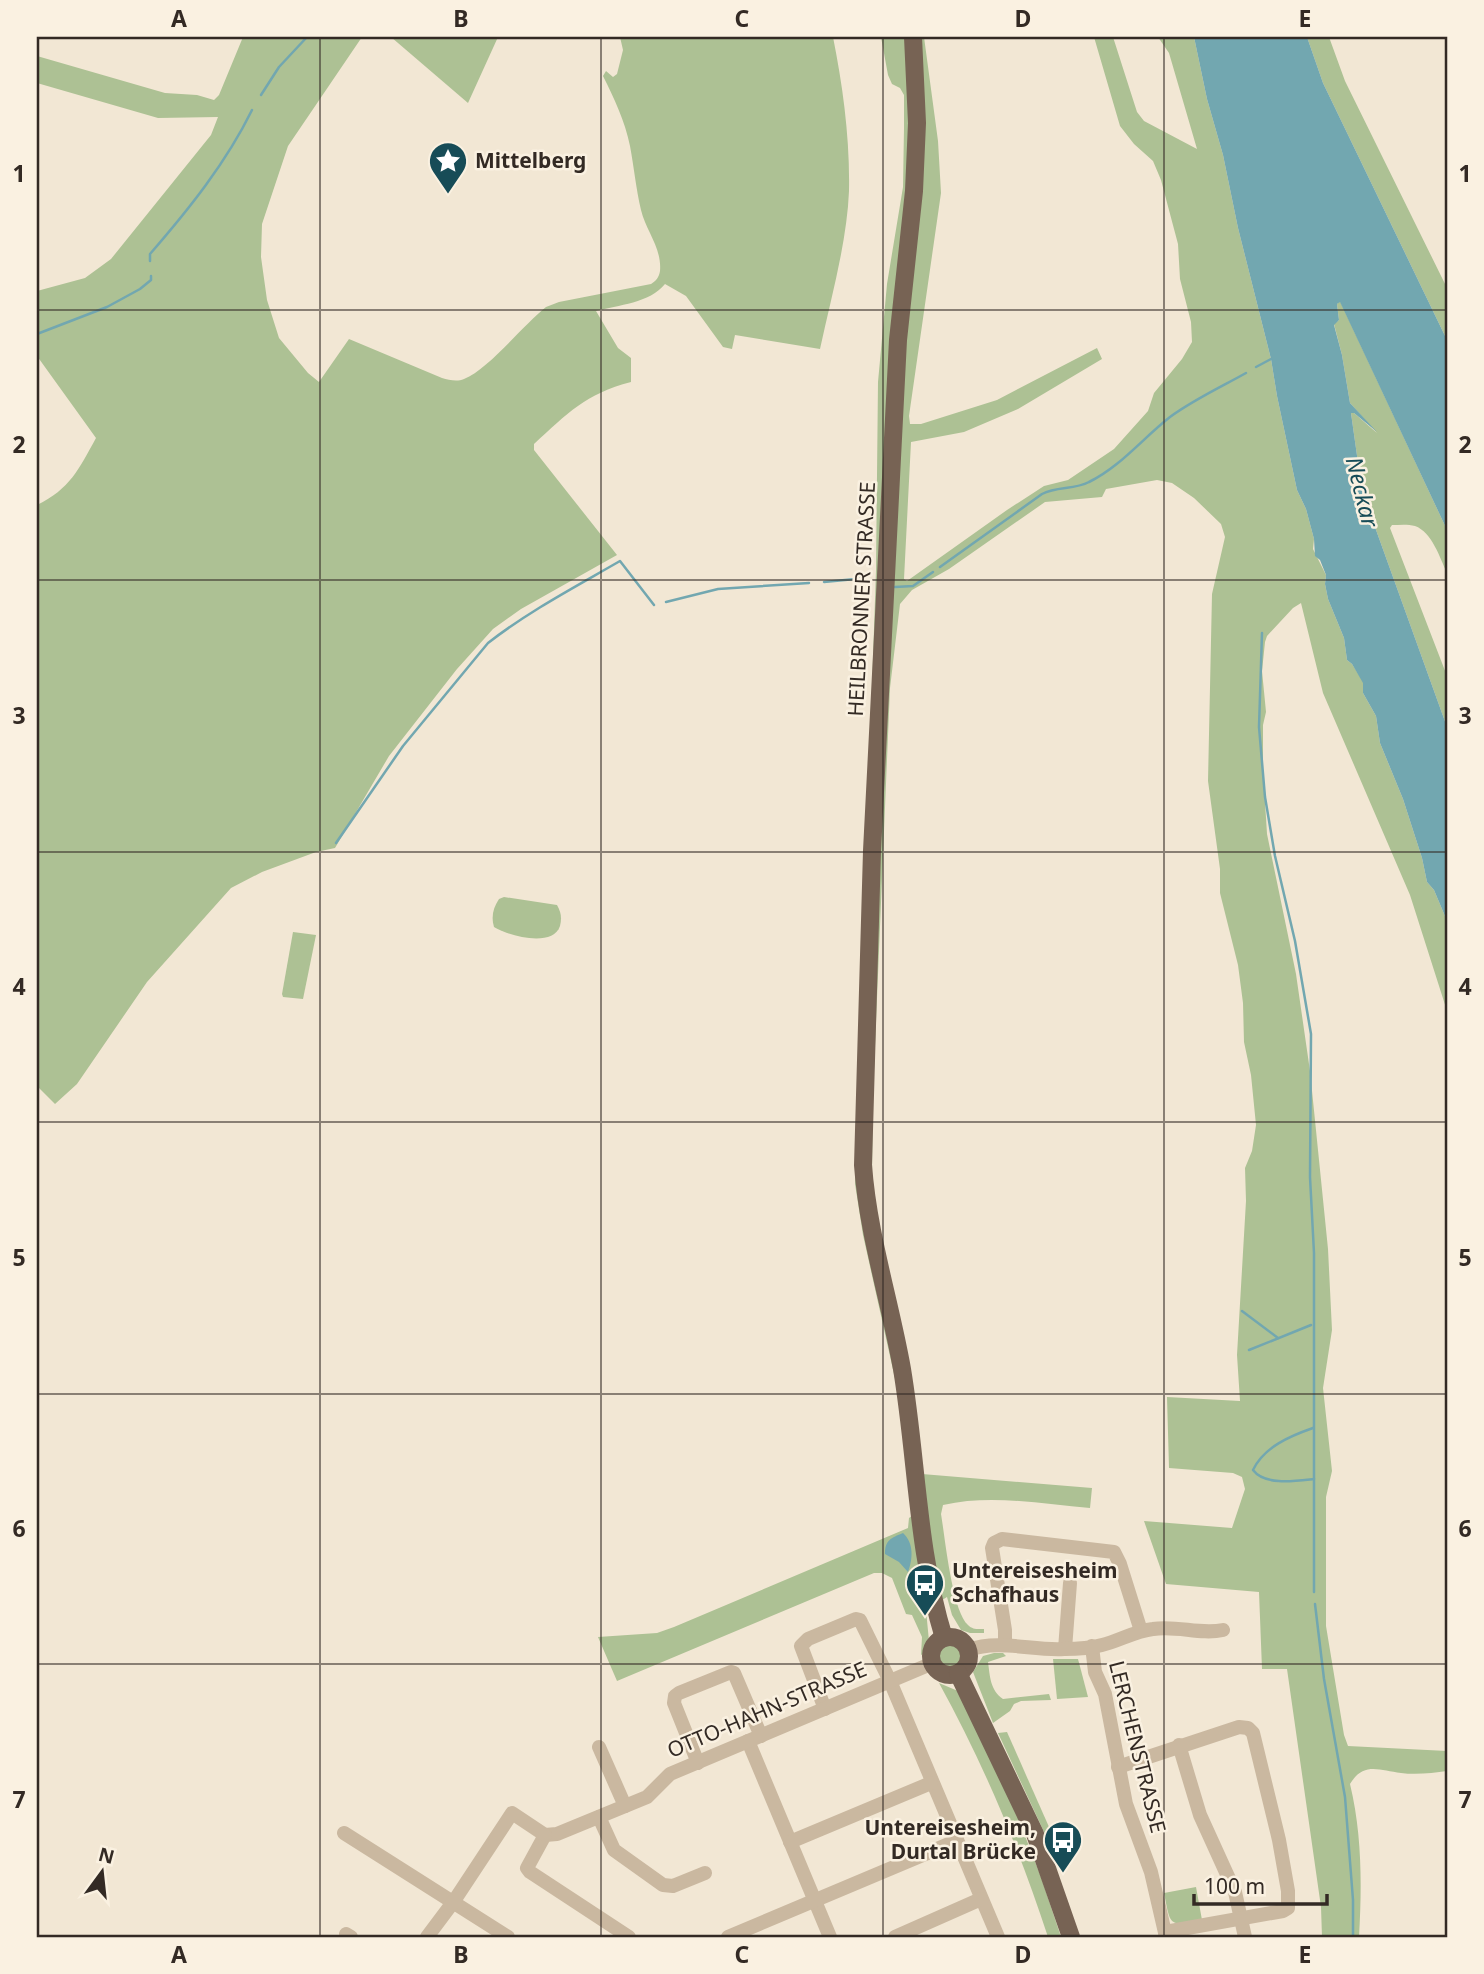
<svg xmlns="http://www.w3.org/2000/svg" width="1484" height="1974" viewBox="0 0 1484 1974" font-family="'Noto Sans',sans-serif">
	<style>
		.green { fill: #adc194 }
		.water { fill: #72a7b0 }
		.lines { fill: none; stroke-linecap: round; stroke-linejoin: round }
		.stream { stroke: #72a7b0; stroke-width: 2.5 }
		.minor { stroke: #cab8a0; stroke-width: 14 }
		.major { stroke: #776354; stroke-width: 18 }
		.grid { fill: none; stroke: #332a24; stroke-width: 2; stroke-opacity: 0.55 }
		.labels { text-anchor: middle; stroke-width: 5; stroke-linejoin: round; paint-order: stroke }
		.poi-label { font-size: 21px; font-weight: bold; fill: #332a24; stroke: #faf1e1; text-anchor: start }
		.street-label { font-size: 21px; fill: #332a24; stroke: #faf1e1 }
		.water-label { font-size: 23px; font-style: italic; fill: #174c57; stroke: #faf1e1 }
		.neatline { fill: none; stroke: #332a24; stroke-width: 2.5 }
		.grid-label { font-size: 23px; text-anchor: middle; font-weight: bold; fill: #332a24 }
	</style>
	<rect width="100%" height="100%" fill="#f2e7d4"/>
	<g class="green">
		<path d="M243,37H362L288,146L262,224L261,257L267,300L279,338L308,373L319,382L349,339L442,378C449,380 457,382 464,379C489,369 523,325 546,307L559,302L651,284C656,281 659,277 660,271C662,248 646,231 641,210C636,189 634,167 630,146C625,121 614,98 603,76L606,71L613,77L617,74L623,50L620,37H833C843,87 850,139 849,191C847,242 831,298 820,349L735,335L732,349L723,347L686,296L665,284C650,303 618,305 596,311L618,348L631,358V382C585,394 568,413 534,444V450L617,555L521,609L493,629L457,669L389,756L335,848L316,852L262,872L231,888L147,982L77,1084L55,1104L37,1086V505C70,489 79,469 96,438L37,356V291L85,278L111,259L211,135L218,117L158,118L37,83V56L165,93L197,95L214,100L219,95Z"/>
		<polygon points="391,37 498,37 468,103"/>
		<path d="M881,37H924L938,141L941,193L909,416L910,424H921L997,400L1097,348L1102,359L1018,409L964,432L911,442L904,579L907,581L1007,510L1044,486L1068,480L1114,449L1148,411L1154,393L1182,359L1192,342L1191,322L1180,279L1178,244L1161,180L1153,161L1134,144L1120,126L1094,37H1113L1137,112L1144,121L1197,149L1169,53L1158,37H1194L1207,99L1223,155L1238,228L1271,359L1277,396L1297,490L1306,509L1314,539L1313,549L1326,575L1325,584L1328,599L1344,638L1347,660L1352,664L1364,683L1363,693L1376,716L1380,743L1403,799L1422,858L1427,882L1434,890L1447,921V1011L1410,895L1323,693L1301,603L1293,608L1267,636L1265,642L1262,671L1266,712L1263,725V770L1267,834L1296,974L1310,1071L1328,1249L1332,1330L1323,1388L1332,1471L1326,1497V1626L1344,1735L1348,1746L1447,1751V1771C1433,1773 1416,1775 1401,1773C1380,1771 1364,1761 1350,1784C1362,1834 1362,1885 1359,1937H1322L1321,1907L1287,1669H1262L1259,1592L1166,1584L1144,1521L1232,1528L1245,1489L1242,1477L1233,1473L1169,1468L1167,1397L1240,1401L1237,1355L1246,1201L1245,1168L1252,1151L1256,1125L1251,1075L1244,1042L1243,1003L1238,965L1220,893V869L1208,781L1212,594L1225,537L1221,524L1194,498L1172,483L1157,480L1106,489L1102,497L1045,502L949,569L912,590L900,604L890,688L873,1094L872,1173L877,1221L922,1474L1092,1488L1090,1508C1042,1504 991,1494 943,1505L941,1514C945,1537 952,1611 968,1625C973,1630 978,1629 984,1629V1633H970L961,1630L952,1615L947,1597L926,1610L929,1641L927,1652L921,1655L922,1637L912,1615L906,1614L892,1578L882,1573H874L617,1681L598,1637L657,1633L674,1627L908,1528L909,1518L913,1515L896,1383L863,1235L855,1184L876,570L878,382L887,284L903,187L904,128V95L900,88L892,84L888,75Z"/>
		<polygon points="1307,37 1329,37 1345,81 1447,288 1447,340 1323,83"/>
		<path d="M1340,301L1447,530V573C1440,558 1432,532 1415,526C1408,524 1399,525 1392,525L1390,528L1447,676V727L1362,491L1351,413H1354L1377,433L1350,403L1342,355L1334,324L1339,320L1337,304Z"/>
		<path d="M504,897L557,905C561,912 562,918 560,926C553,948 508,936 494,927C491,917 493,908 499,899Z"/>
		<polygon points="293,932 316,935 303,999 283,997 282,994"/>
		<circle cx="951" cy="1656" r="13"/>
		<path d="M994,1653H1003L1006,1656L988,1662C990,1676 990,1690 1003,1699L1049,1694L1051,1700L1021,1701L1014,1704L1010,1711L993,1723L973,1672L983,1656Z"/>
		<polygon points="1053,1659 1078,1659 1088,1697 1057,1699"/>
		<path d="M939,1683L958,1691L1011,1800L1041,1877L1061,1937H1048C1019,1848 984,1765 939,1683Z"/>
		<polygon points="1007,1732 1053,1836 1049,1838 1045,1834 998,1733"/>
		<path d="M1196,1887L1202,1920C1168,1926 1171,1927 1164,1893Z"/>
	</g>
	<g class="water">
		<polygon points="1194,37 1307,37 1323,83 1447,340 1447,530 1340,302 1337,304 1339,320 1334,325 1342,355 1350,403 1377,432 1354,413 1351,413 1362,491 1447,727 1447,921 1434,890 1427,882 1422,858 1403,799 1380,743 1376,716 1363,693 1363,683 1352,664 1347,660 1344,638 1328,599 1325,584 1326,575 1320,560 1315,556 1314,539 1306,509 1297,490 1277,396 1271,359 1238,228 1223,155 1207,99"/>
		<path d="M903,1533C914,1543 913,1559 908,1572L899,1562L885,1554C885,1540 891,1538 903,1533Z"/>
	</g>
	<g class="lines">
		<g class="stream">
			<polyline points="261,95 279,67 307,37"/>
			<path d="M150,261V254C189,209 226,163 252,110"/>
			<polyline points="37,334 107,307 140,289 151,280 151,276"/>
			<polyline points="1256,367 1271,359"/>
			<path d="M940,567L1042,494C1057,486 1074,490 1089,482C1120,467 1143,438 1170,417C1193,400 1221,387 1246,373"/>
			<polyline points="824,582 866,578"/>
			<polyline points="895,587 913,586 933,572"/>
			<polyline points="666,602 718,589 809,583"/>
			<polyline points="1262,633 1259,727 1265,797 1275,856 1295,941 1311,1034 1310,1177 1314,1253 1314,1592"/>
			<path d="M336,843L403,746L488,643C529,611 575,587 620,561L654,605"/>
			<polyline points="1242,1311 1278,1338"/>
			<polyline points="1249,1350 1311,1325"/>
			<path d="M1313,1428C1290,1436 1264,1447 1253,1470C1265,1486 1296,1481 1314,1479"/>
			<polyline points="1315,1604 1324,1679 1345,1797 1353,1900 1353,1937"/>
		</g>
		<g class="minor">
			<polyline points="1005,1645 1005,1630 992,1548 994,1543 1002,1539 1114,1552 1120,1564 1141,1631"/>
			<polyline points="1092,1646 1095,1672 1105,1694 1126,1804 1151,1872 1166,1937"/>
			<polyline points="1065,1649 1070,1583"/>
			<path d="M968,1650C1000,1639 1032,1651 1064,1649C1076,1649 1091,1648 1102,1645C1119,1641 1135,1631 1153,1629C1177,1625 1200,1635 1223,1630"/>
			<polyline points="825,1709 801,1646 808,1639 856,1619 860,1620 890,1681 998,1937"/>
			<polyline points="748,1741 830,1937"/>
			<polyline points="1179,1745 1200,1815 1235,1892 1245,1937"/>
			<polyline points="599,1747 625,1806"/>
			<polyline points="698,1763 674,1703 675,1696 679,1693 731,1672 734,1673 761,1736"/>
			<polyline points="1118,1767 1239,1727 1248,1728 1253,1733 1279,1840 1288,1891 1288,1908 1283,1911 1165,1932"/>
			<polyline points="599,1817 614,1850 663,1885 673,1886 705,1873"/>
			<polyline points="344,1833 508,1937"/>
			<polyline points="545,1835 557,1834 647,1797 670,1774 933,1663"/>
			<polyline points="545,1835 527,1868 530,1872 629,1937"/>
			<polyline points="790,1842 931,1783"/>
			<polyline points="346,1934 351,1937"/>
			<polyline points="427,1937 454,1901 512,1813 545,1835"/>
			<polyline points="728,1937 956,1841"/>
			<polyline points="895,1937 981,1899"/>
		</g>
		<g class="major">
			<path d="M913,37L917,123L914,191L898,340L872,851L863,1165C868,1235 890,1301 902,1369C917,1459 917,1551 944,1638"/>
			<circle cx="950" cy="1656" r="19"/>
			<polyline points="958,1673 1035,1834 1071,1937"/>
		</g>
	</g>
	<path class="grid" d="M320,37V1937M601,37V1937M883,37V1937M1164,37V1937M37,310H1447M37,580H1447M37,852H1447M37,1122H1447M37,1394H1447M37,1664H1447"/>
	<defs>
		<g id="sight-pin" transform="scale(2.0125)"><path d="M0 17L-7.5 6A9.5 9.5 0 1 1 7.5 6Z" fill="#174c57" stroke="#faf1e1"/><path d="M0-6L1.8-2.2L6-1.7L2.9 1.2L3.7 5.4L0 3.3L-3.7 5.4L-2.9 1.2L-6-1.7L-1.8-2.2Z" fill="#fff"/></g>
		<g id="bus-pin" transform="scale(2.0125)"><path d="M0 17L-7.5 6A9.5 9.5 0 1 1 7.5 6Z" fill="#174c57" stroke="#faf1e1"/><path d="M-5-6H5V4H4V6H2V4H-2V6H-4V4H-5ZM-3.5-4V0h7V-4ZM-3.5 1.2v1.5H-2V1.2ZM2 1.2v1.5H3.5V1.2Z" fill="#fff"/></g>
	</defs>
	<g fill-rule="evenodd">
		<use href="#sight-pin" x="448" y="161"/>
		<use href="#bus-pin" x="925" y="1583"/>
		<use href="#bus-pin" x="1063" y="1840"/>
	</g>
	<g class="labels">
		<g class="poi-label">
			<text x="475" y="168">Mittelberg</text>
			<text x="952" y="1578">Untereisesheim<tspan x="952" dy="24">Schafhaus</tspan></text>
			<text x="1036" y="1835" text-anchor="end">Untereisesheim,<tspan x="1036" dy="24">Durtal Brücke</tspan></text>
		</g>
		<g class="street-label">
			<text transform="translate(862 599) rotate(-87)" y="7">HEILBRONNER STRASSE</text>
			<text transform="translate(767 1710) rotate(-23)" y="7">OTTO-HAHN-STRASSE</text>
			<text transform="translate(1137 1747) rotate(76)" y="7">LERCHENSTRASSE</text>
		</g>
		<g class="water-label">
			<text transform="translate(1362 492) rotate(76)" y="8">Neckar</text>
		</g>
	</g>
	<rect width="1484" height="1974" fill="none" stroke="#faf1e1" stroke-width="77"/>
	<g transform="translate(102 1872) rotate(15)" stroke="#faf1e1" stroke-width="5" paint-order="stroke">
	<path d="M0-5L12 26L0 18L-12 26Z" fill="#332a24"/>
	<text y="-10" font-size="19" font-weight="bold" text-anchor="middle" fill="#332a24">N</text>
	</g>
	<path d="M1194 1894v10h133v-10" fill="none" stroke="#332a24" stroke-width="3.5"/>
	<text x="1204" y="1894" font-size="21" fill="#332a24" stroke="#faf1e1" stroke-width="5" paint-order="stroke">100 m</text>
	<rect x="38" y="38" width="1408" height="1898" class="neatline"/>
	<g class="grid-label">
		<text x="179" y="27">A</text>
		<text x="461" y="27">B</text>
		<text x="742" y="27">C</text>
		<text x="1023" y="27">D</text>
		<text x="1305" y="27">E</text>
		<text x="19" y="182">1</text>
		<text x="1465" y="182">1</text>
		<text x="19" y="453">2</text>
		<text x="1465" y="453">2</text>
		<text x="19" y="724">3</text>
		<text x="1465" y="724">3</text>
		<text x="19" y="995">4</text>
		<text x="1465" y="995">4</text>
		<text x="19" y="1266">5</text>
		<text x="1465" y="1266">5</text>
		<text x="19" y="1537">6</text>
		<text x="1465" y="1537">6</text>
		<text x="19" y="1808">7</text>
		<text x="1465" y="1808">7</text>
		<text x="179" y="1963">A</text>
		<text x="461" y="1963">B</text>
		<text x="742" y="1963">C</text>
		<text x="1023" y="1963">D</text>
		<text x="1305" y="1963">E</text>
	</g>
</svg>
